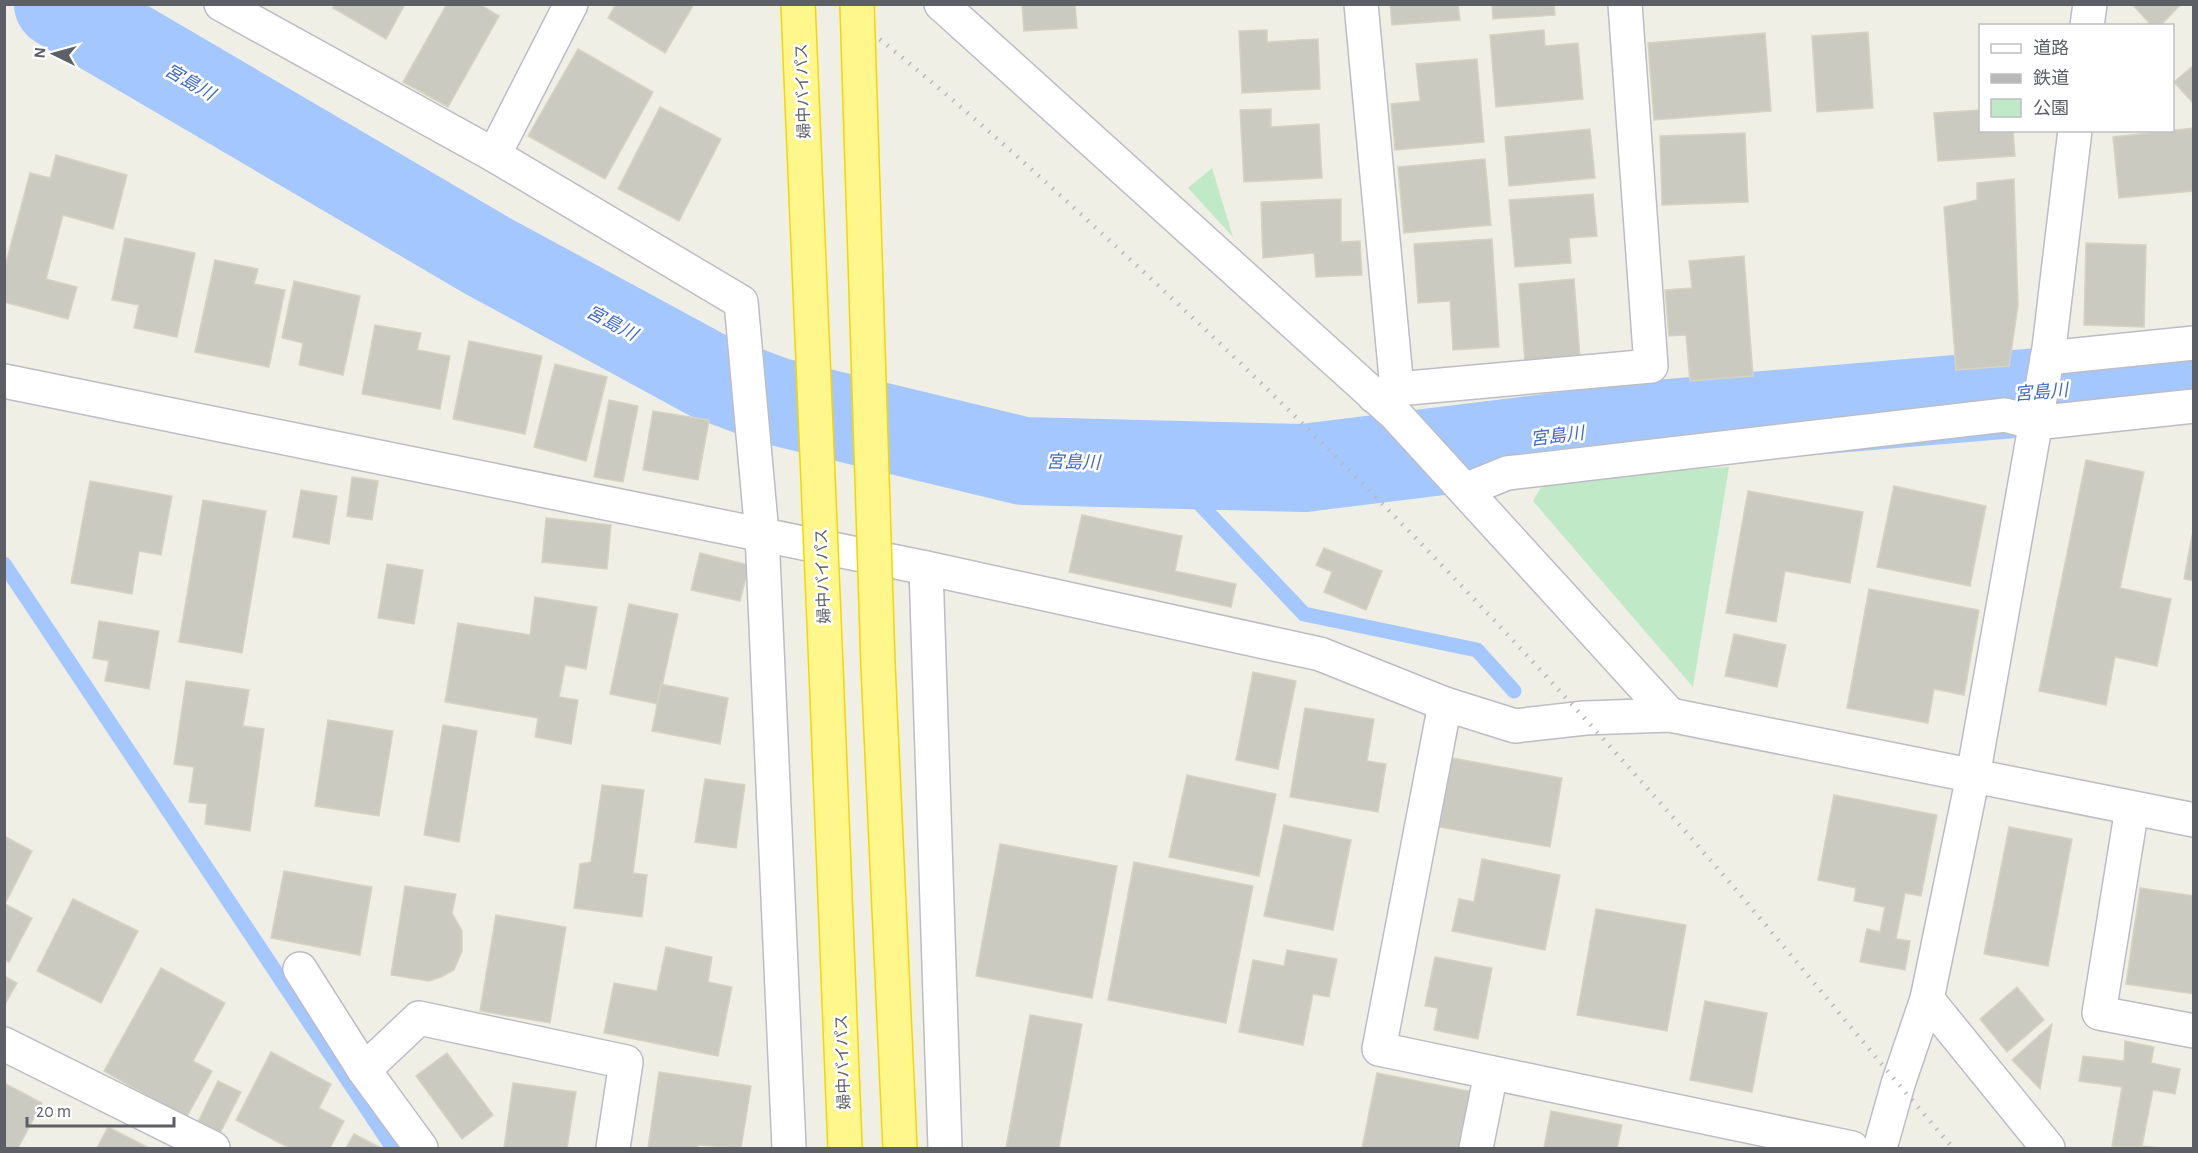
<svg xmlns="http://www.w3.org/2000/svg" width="2198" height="1153" viewBox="0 0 2198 1153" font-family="'Alegreya Sans','Noto Sans JP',sans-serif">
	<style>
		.green { fill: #c0e9c7 }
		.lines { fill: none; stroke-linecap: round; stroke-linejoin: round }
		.stream { stroke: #a5c7ff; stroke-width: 15 }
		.river { stroke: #a5c7ff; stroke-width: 88 }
		.building { fill: #cbcac1; stroke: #d5d3c2; stroke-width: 1.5 }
		.street-casing { stroke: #bcbdc4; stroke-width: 36 }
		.highway-casing { stroke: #f4d600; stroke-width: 36 }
		.street { stroke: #fff; stroke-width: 33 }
		.highway { stroke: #fff78c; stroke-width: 33 }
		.rail { stroke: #b8b8b9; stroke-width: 4.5; stroke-dasharray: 1.5 8; stroke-linecap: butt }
		.highway-bridge-casing { stroke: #f4d600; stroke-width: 36; stroke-linecap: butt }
		.highway-bridge { stroke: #fff78c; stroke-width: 33 }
		.labels { text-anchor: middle; stroke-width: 5; stroke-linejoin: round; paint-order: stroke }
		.street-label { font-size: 16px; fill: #5c5f66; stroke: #fff }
		.water-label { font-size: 18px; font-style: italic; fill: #4069ca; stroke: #fff }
	</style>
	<rect width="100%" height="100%" fill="#f0efe5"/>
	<g class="green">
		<polygon points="1212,168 1233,237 1188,188"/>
		<polygon points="1729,467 1693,687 1533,501 1548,476"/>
	</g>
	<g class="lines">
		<g class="stream">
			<polyline points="1162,464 1304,614 1477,650 1514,691"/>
			<polyline points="4,564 393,1148"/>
		</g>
		<polyline class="river" points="58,4 486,255 709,376 775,401 1023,461 1304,468 1668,423 2194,379"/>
	</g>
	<g class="building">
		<polygon points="335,4 405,4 386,39 333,8"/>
		<polygon points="447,4 479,4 499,16 448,107 403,82"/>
		<polygon points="616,4 694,4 665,53 608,18"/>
		<polygon points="1022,4 1075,4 1077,28 1024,31"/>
		<polygon points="1390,4 1458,4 1460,20 1392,25"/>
		<polygon points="1492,4 1554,4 1555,15 1493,19"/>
		<polygon points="2132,4 2181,4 2160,26 2152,26"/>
		<polygon points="1267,30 1267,42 1318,39 1320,89 1242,93 1239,31"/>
		<polygon points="1544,30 1545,46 1578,43 1583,99 1496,107 1490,35"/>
		<polygon points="1868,32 1873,108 1817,112 1812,36"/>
		<polygon points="1765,33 1771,111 1654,120 1648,43"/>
		<polygon points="578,49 653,92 605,179 528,136"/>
		<polygon points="1477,59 1484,142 1395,150 1391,104 1420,101 1416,64"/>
		<polygon points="2194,65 2194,104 2174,82"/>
		<polygon points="660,107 721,139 679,221 618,189"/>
		<polygon points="1271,109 1271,127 1319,124 1322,178 1244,182 1240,110"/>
		<polygon points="1980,110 1980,130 2013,130 2015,156 1938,161 1934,113"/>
		<polygon points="2194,128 2194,191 2119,198 2113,137"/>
		<polygon points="1590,129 1595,178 1509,186 1505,137"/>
		<polygon points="1745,133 1748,202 1662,205 1660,136"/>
		<polygon points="56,155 127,175 113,229 63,215 46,279 77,287 68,319 4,302 4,270 30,173 50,178"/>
		<polygon points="1485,159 1491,225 1404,233 1398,167"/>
		<polygon points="2014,179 2018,305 2009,366 1956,370 1944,207 1977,200 1977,183"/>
		<polygon points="1593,194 1597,236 1569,238 1571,263 1515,267 1509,200"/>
		<polygon points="1341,199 1341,242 1360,241 1362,275 1316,277 1314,253 1263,258 1261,202"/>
		<polygon points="125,238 195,253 177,337 134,328 139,305 112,300"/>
		<polygon points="1492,239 1499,347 1453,350 1450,301 1418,303 1414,244"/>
		<polygon points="2086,243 2146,245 2144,327 2084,325"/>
		<polygon points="1744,256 1753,376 1690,381 1686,335 1669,336 1665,290 1692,288 1689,261"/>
		<polygon points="215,260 258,269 254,284 285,290 269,367 195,352"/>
		<polygon points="1574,279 1580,358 1525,363 1519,284"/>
		<polygon points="294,281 360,296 343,375 299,365 303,343 282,338"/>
		<polygon points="375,325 421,333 417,350 450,356 440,409 362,394"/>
		<polygon points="469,341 542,356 525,434 453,419"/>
		<polygon points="555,364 607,377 586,461 534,447"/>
		<polygon points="609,400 638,406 623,482 594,477"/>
		<polygon points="653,411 709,420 698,480 643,470"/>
		<polygon points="2086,460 2144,472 2120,588 2171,599 2157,666 2115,657 2106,705 2039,691"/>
		<polygon points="352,477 378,481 372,520 347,516"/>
		<polygon points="90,481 172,496 161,555 139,551 132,594 71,583"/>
		<polygon points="1894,486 1986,506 1970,586 1877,567"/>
		<polygon points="301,490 337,496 329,544 293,537"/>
		<polygon points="1748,491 1863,512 1850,583 1785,571 1776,622 1726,613"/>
		<polygon points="203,500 266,511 242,653 179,642"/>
		<polygon points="1082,515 1182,536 1175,571 1236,584 1231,607 1069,572"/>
		<polygon points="546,518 611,525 607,569 542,562"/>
		<polygon points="2194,525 2194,581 2184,579"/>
		<polygon points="1324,548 1382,571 1366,610 1324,592 1332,572 1316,565"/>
		<polygon points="700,553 749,565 740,601 691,590"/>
		<polygon points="387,564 423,570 414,624 378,618"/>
		<polygon points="1869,589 1979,610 1964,695 1934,689 1928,723 1847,708"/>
		<polygon points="535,597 597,607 586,669 565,665 559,697 578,700 571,744 535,737 538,718 445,702 458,623 530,635"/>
		<polygon points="629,604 678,614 658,704 610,694"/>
		<polygon points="99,621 159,631 149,689 105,681 109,661 93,658"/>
		<polygon points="1734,634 1786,645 1777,687 1725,676"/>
		<polygon points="1253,672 1296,681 1278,769 1236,760"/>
		<polygon points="186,681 249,690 243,726 264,729 250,831 205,824 207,804 189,802 194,767 174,764"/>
		<polygon points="661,684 728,698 720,744 652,731"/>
		<polygon points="1305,708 1374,719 1367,761 1386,764 1378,812 1290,797"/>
		<polygon points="328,720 393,731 379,816 315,806"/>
		<polygon points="443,725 477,731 459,842 424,835"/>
		<polygon points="1452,758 1562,778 1550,847 1439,827"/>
		<polygon points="1187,775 1276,794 1259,876 1169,857"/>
		<polygon points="705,779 745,785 736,848 695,842"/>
		<polygon points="602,785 644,790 633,873 647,875 642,917 574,908 580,864 591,862"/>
		<polygon points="1834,795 1937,815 1921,896 1905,893 1896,939 1910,941 1905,970 1860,962 1867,929 1880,932 1885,907 1854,901 1856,888 1818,880"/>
		<polygon points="1284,825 1351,840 1333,930 1264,916"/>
		<polygon points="2009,827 2072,839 2048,966 1984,954"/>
		<polygon points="4,836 32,851 5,904 32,918 9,962 4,960"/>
		<polygon points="1000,844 1117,866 1092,998 976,976"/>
		<polygon points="1482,859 1560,875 1545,950 1452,931 1459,899 1474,902"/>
		<polygon points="1134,862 1253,886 1226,1023 1108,1000"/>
		<polygon points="284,871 372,887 360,955 271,938"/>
		<polygon points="405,886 456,894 452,913 462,931 462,951 454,970 441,977 429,981 391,975"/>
		<polygon points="2140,888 2194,896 2194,994 2126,984"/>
		<polygon points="73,899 138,931 101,1003 37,971"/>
		<polygon points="1596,909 1686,925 1667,1031 1577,1015"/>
		<polygon points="496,915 566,927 550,1023 480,1011"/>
		<polygon points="666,947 712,957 708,982 732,987 718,1056 604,1033 614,983 657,991"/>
		<polygon points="1287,950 1337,959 1329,997 1313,994 1303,1045 1239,1032 1253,960 1284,966"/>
		<polygon points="1435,957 1492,968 1478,1039 1434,1030 1438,1008 1425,1006"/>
		<polygon points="161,968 225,1003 193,1061 212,1071 186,1118 104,1071"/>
		<polygon points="4,976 17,983 4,1006"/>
		<polygon points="2017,987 2044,1020 2007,1052 1980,1019"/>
		<polygon points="1705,1001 1767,1013 1752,1092 1690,1080"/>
		<polygon points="1030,1015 1082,1024 1059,1148 1006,1148"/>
		<polygon points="2052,1024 2040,1089 2012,1060"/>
		<polygon points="2125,1041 2154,1047 2151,1063 2180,1069 2175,1094 2153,1090 2142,1146 2160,1148 2112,1146 2122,1087 2079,1081 2083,1056 2124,1061"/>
		<polygon points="271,1052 331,1084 319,1108 344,1121 330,1148 289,1148 236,1120"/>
		<polygon points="447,1053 493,1115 462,1139 416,1076"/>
		<polygon points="659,1072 751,1086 741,1148 698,1145 698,1148 648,1148"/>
		<polygon points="1377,1073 1473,1092 1461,1148 1362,1148"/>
		<polygon points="218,1081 241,1092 220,1133 198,1122"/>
		<polygon points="4,1083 42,1103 18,1148 4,1148"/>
		<polygon points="513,1083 576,1092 567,1148 504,1148"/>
		<polygon points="1551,1111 1622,1125 1617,1148 1544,1148"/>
		<polygon points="108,1127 149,1148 97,1148"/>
		<polygon points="354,1134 381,1148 346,1148"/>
	</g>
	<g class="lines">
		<g class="street-casing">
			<g id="street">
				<polyline points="221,4 494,155 741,302 762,534 789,1148"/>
				<polyline points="941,4 1396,415 1670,715"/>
				<polyline points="1361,4 1397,389"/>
				<polyline points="2087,26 2090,4"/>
				<polyline points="494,155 571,4"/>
				<polyline points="2047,358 2194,343"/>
				<polyline points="4,381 926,568 1320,654 1445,704 1515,726 1585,718 1670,715 2194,820"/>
				<polyline points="1374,396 1397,389 1651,366 1625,4"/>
				<polyline points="1465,490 1507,473 2005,415 2035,423 2194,406"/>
				<polyline points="926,568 945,1148"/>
				<polyline points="1445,704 1379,1049 1852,1148"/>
				<polyline points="2132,808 2099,1013 2194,1031"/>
				<polyline points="300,969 364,1070 421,1148"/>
				<polyline points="1927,999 2048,1148"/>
				<polyline points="4,1044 213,1148"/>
				<polyline points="364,1070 419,1018 626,1062 613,1148"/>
				<polyline points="1476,1148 1491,1073"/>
				<polyline points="1880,1148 1898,1084 1927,999 1973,776 2049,348 2075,130"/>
			</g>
		</g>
		<g class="highway-casing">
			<g id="highway">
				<polyline points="878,665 900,1148"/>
				<polyline points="826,668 845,1148"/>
			</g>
		</g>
		<use href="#street" class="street"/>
		<use href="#highway" class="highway"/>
		<path class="rail" d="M835,4C935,81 1029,166 1122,252C1335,447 1536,658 1725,877C1802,967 1876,1059 1953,1148"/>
		<g class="highway-bridge-casing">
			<g id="highway-bridge">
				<polyline points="798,4 826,668"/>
				<polyline points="857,4 878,665"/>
			</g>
		</g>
		<use href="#highway-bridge" class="highway-bridge"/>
	</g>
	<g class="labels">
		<g class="street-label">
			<text transform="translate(802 91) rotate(-92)" y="6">婦中バイパス</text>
			<text transform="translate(822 576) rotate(-92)" y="6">婦中バイパス</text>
			<text transform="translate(842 1062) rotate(-92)" y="6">婦中バイパス</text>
		</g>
		<g class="water-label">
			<text transform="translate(190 82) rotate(30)" y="6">宮島川</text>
			<text transform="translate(612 323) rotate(28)" y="6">宮島川</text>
			<text transform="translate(2041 392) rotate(-5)" y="6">宮島川</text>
			<text transform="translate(1557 436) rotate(-7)" y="6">宮島川</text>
			<text transform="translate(1073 462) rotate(1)" y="6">宮島川</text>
		</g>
	</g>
	<rect width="2198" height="1153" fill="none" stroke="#5c5f66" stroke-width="12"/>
	<rect x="1979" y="24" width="195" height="108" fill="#ffffff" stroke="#bebfc2" stroke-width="1.5"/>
	<rect x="1991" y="44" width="30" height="9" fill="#ffffff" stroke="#bebfc2" stroke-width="1.5"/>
	<text x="2033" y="54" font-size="18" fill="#5c5f66">道路</text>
	<rect x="1991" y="74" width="30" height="9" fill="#b8b8b9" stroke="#bebfc2" stroke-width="1.5"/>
	<text x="2033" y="84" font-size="18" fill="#5c5f66">鉄道</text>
	<rect x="1991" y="99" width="30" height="18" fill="#c0e9c7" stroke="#bebfc2" stroke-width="1.5"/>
	<text x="2033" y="114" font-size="18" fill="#5c5f66">公園</text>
	<g transform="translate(54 54) rotate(275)" stroke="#ffffff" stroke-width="4.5" paint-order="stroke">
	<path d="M0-4.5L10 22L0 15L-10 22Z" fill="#5c5f66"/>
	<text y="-9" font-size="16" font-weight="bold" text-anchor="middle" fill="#5c5f66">N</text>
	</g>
	<path d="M27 1117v9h147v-9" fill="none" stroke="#5c5f66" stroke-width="3"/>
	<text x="36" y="1117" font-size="18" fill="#5c5f66" stroke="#ffffff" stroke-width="4.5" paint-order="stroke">20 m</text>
</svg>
